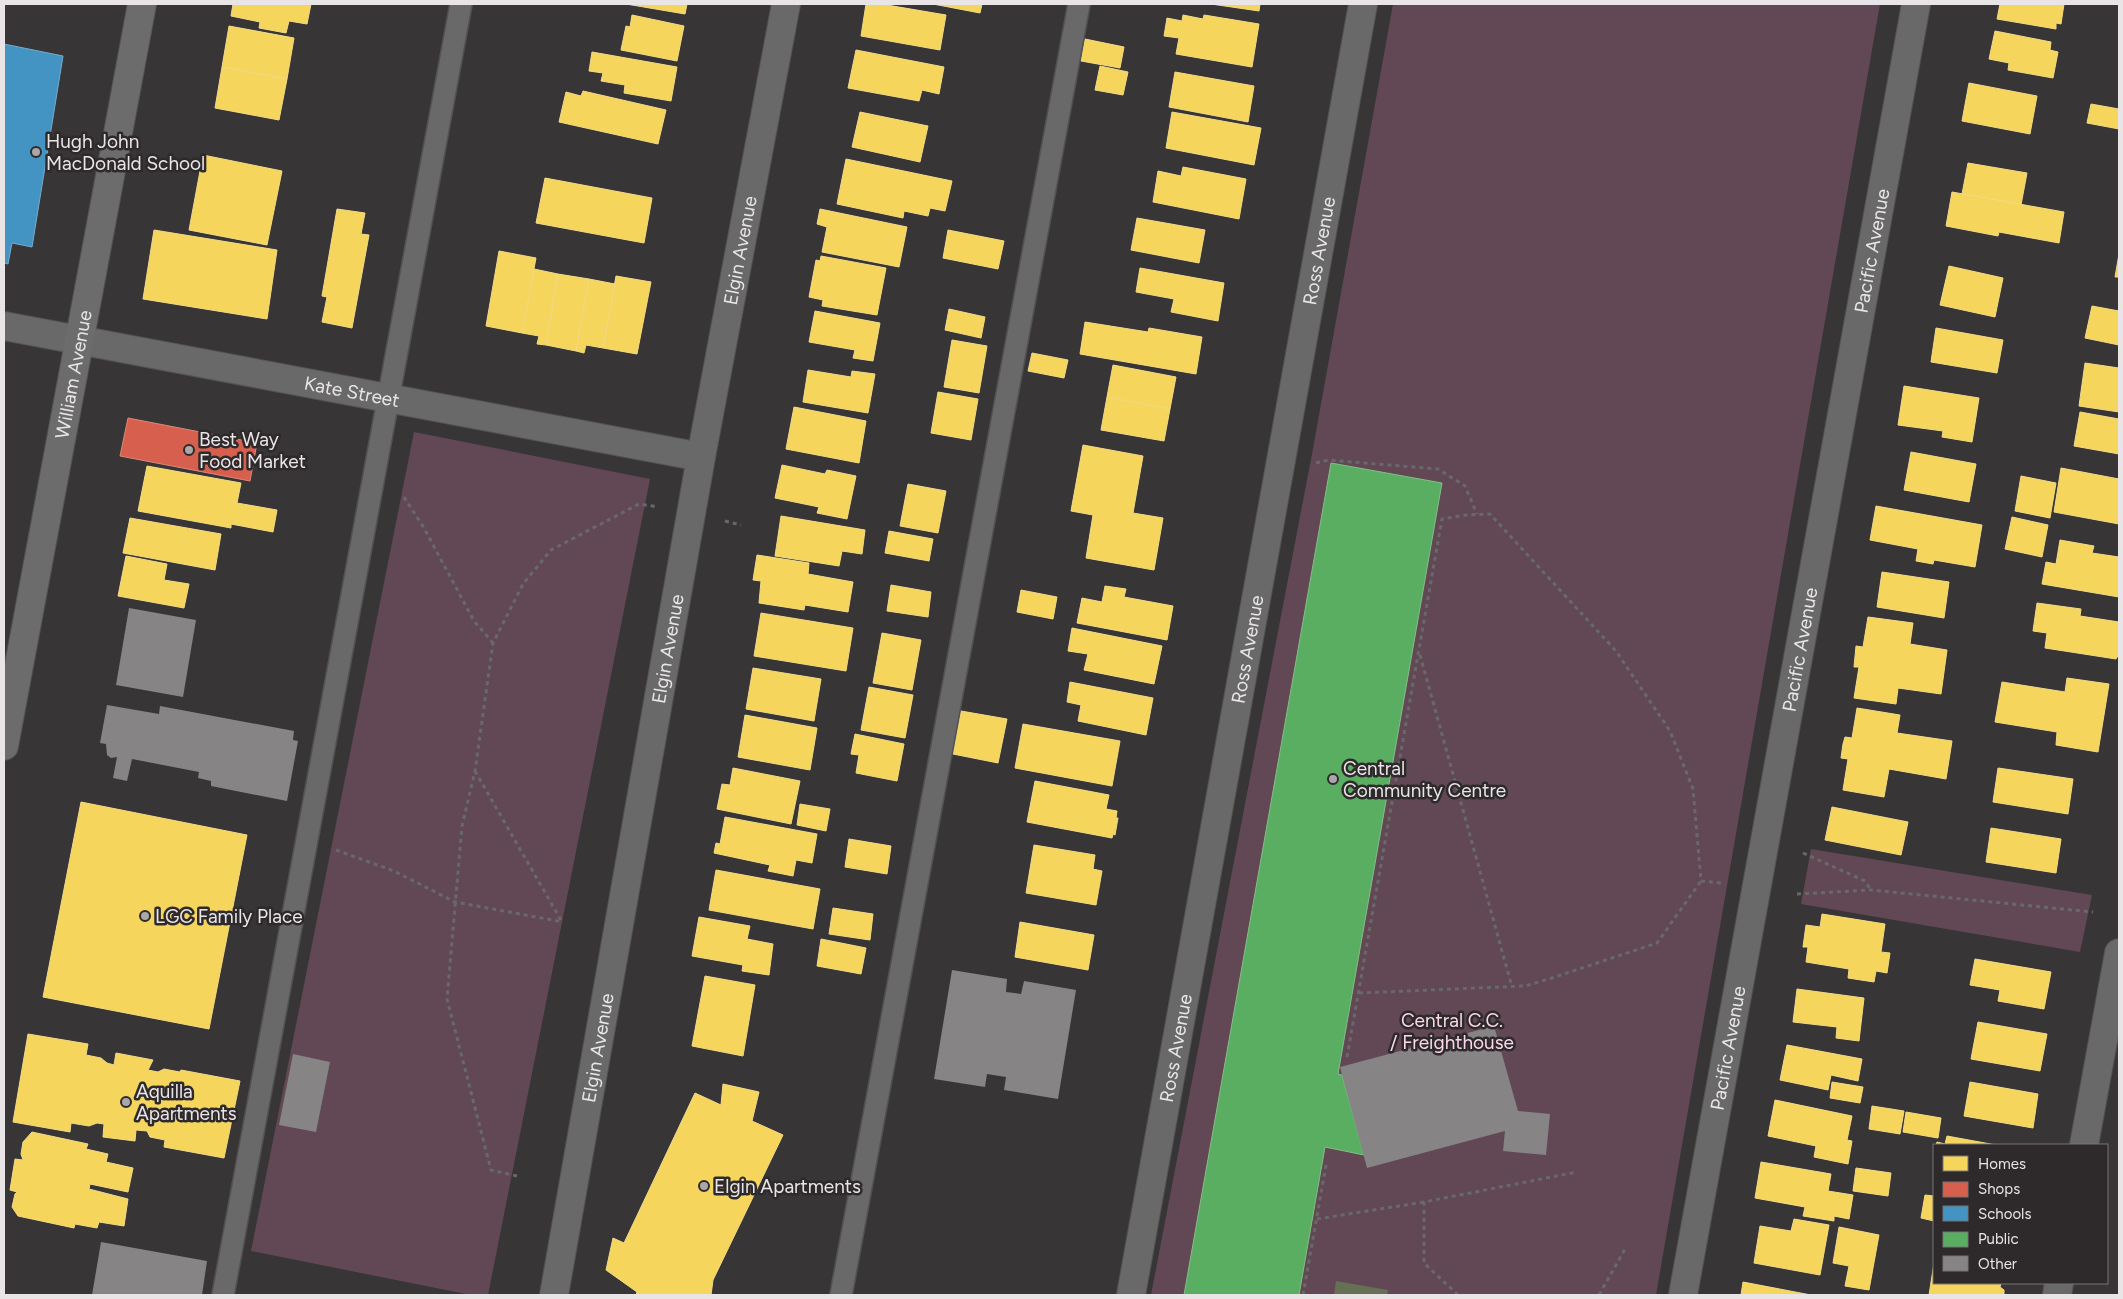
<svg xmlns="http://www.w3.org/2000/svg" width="2123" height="1299" viewBox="0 0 2123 1299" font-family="Figtree,sans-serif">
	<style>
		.green { fill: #614854 }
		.water { fill: #667055 }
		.homes { fill: #f6d55c; stroke: #f2da86 }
		.shops { fill: #d6604d; stroke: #dc887b }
		.schools { fill: #4393c3; stroke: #75acce }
		.public { fill: #5aae61; stroke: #85be89 }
		.building { fill: #868485 }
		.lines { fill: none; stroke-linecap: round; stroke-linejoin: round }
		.service-casing { stroke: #535252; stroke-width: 24 }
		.minor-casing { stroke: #535252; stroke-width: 30 }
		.secondary-casing { stroke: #535252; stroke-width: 30 }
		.path { stroke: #696969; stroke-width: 3; stroke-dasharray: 4 4; stroke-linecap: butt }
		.service { stroke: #696969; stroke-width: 21 }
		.minor { stroke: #696969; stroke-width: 28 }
		.secondary { stroke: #6d6c6c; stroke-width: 28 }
		.poi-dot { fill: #aba7a9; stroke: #2e2a2c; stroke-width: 2 }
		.labels { text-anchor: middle; stroke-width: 5; stroke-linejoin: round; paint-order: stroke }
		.poi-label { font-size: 19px; fill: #e9e5e7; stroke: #2e2a2c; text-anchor: start }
		.street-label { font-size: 19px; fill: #e9e5e7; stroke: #2e2a2c }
		.park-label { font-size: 19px; fill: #fbd7e8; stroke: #2e2a2c }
	</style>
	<rect width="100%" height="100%" fill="#383536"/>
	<g class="green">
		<polygon points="1393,4 1880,4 1656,1295 1151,1295 1312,454"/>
		<polygon points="414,432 650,479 488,1295 471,1295 251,1251"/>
		<polygon points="1811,849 2092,895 2080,952 1801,904"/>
	</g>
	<polygon class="water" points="1336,1281 1388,1290 1387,1295 1334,1295"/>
	<g class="homes">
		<polygon points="233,4 311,4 307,24 289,21 286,33 259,28 260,22 231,16"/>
		<polygon points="626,4 687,4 685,14"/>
		<polygon points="866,4 881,4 946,15 940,50 861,36"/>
		<polygon points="933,4 982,4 980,13"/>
		<polygon points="1211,4 1260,4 1259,11"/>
		<polygon points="2000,4 2064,4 2061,24 2056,23 2056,29 1997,19"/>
		<polygon points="632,15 684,26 677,61 621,50 626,26 630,27"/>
		<polygon points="1183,15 1203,19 1204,15 1259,24 1252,67 1176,54 1179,38 1164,36 1167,18 1182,21"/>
		<polygon points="229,26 294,38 287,79 222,67"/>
		<polygon points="1995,31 2051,42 2050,50 2058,52 2053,78 2008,70 2009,63 1989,59"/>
		<polygon points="1085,39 1124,47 1120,68 1081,61"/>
		<polygon points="856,50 944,67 939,94 922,90 919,101 848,88"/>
		<polygon points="592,52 677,67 671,101 624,93 625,85 601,81 603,73 589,71"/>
		<polygon points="1100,66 1128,72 1123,95 1095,90"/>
		<polygon points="222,67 287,79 279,120 215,108"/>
		<polygon points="1175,72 1254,86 1248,122 1169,107"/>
		<polygon points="1969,83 2037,96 2030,134 1962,121"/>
		<polygon points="583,91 666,110 658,144 559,122 566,92 581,96"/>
		<polygon points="2091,104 2119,109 2119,129 2087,123"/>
		<polygon points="860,112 928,126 920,162 852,147"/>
		<polygon points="1172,112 1261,128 1254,165 1166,148"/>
		<polygon points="203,155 282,171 267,245 189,230"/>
		<polygon points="846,159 952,181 945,211 930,208 928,216 904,211 903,218 837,204"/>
		<polygon points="1968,163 2027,173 2021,205 1962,194"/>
		<polygon points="1183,167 1246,179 1239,219 1153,202 1158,171 1181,176"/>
		<polygon points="545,178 652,198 644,243 536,223"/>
		<polygon points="1952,192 2064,212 2059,243 1999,232 1998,236 1946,226"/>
		<polygon points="337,209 365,213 361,234 369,235 352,328 322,322 327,297 322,296"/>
		<polygon points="820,209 907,227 899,267 822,252 827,227 817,224"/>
		<polygon points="1137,218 1205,230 1199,263 1131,250"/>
		<polygon points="154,230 277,250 267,319 143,299"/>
		<polygon points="948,230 1004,241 998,269 943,258"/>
		<polygon points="499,251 536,258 522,333 486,326"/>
		<polygon points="2119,254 2119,277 2115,277"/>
		<polygon points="821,256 886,268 877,315 822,306 823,300 809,297 816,260 820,261"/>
		<polygon points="1949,266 2003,278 1995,317 1940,305"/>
		<polygon points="1140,268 1224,283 1218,321 1171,312 1174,299 1136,292"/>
		<polygon points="534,269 558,274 546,345 537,344 539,336 522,333"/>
		<polygon points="558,274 589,279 576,351 546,345"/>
		<polygon points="616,276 651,282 637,354 603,348"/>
		<polygon points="589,279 615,284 603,348 586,345 584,353 576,351"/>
		<polygon points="2092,306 2119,311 2119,345 2085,338"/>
		<polygon points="949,309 985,317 981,338 945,330"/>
		<polygon points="815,311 880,323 873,361 853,358 855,350 809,342"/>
		<polygon points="1085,322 1148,332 1149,328 1202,337 1196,374 1080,354"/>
		<polygon points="1936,328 2003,340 1997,373 1931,362"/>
		<polygon points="952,340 987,346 979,393 944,387"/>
		<polygon points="1032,353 1068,360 1064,378 1028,371"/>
		<polygon points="2085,363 2119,368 2119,412 2079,406"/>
		<polygon points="1113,365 1176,377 1170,409 1107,397"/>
		<polygon points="808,370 851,377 852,371 875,374 868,413 803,402"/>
		<polygon points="1904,386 1979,398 1972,442 1942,437 1943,431 1898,425"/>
		<polygon points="938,392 978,399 971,440 931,433"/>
		<polygon points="1107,397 1170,409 1164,441 1101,430"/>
		<polygon points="794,407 866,421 859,463 786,449"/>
		<polygon points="2080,412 2119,419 2119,454 2074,446"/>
		<polygon points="1083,445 1143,456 1133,513 1163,518 1154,570 1086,558 1093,515 1071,511"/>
		<polygon points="1911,452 1976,464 1969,502 1904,490"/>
		<polygon points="782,465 825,474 827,470 856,476 847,519 817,513 819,507 775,498"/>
		<polygon points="147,466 241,483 237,503 277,510 273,532 231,524 231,528 138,511"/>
		<polygon points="2061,468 2119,479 2119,524 2054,512"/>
		<polygon points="2021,476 2056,483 2050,518 2015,511"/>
		<polygon points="908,484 946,491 938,533 900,526"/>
		<polygon points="1876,506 1982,525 1975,567 1934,560 1933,564 1916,561 1918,549 1870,540"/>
		<polygon points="781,516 865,530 862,554 842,551 839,566 775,556"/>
		<polygon points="2012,517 2048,525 2042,557 2005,549"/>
		<polygon points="130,518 221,534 215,570 123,553"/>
		<polygon points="889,531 933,539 929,561 885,553"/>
		<polygon points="2060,540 2094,546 2092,553 2119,557 2119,597 2042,584 2046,562 2056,564"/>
		<polygon points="757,555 809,563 808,574 853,582 848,612 805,605 804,610 759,603 761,581 753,580"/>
		<polygon points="126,556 167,564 164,580 189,584 184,608 118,596"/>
		<polygon points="1882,572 1949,582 1944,618 1877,607"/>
		<polygon points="891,585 931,592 928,617 887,611"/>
		<polygon points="1105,586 1126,589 1124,597 1173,606 1167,640 1077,623 1082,598 1102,602"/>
		<polygon points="1021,590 1057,597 1053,619 1017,612"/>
		<polygon points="2037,603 2081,609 2080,616 2119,622 2119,654 2116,659 2045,648 2047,633 2033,631"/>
		<polygon points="761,613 853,628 846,671 754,656"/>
		<polygon points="1868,617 1913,623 1910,644 1947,650 1941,694 1898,688 1896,704 1854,698 1859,667 1854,667 1856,646 1863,647"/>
		<polygon points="1072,628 1162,646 1154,684 1084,670 1088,654 1068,651"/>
		<polygon points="882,633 921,640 912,690 873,683"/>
		<polygon points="753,668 821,679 814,721 746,709"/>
		<polygon points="2067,678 2109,684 2098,752 2056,745 2057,732 1995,722 2002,682 2065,692"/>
		<polygon points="1070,682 1153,698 1146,735 1078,721 1081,705 1067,702"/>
		<polygon points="869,687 913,695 905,738 861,730"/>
		<polygon points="1857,708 1900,715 1897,733 1952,741 1946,779 1889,769 1884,797 1843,790 1848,759 1841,758 1843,744 1845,737 1852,738"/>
		<polygon points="961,711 1007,719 998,763 953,754"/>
		<polygon points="745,715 817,728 810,770 738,757"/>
		<polygon points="1023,724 1120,741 1112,786 1015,768"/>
		<polygon points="855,734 904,744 897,781 856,773 859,755 851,754"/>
		<polygon points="733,768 800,781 791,824 717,809 722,784 730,785"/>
		<polygon points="1998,768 2073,779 2068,814 1993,802"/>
		<polygon points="1035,781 1109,795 1106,809 1117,811 1116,818 1118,818 1115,835 1113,834 1112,838 1027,822"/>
		<polygon points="81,802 247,835 209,1029 43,997"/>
		<polygon points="800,804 830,809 826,831 797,825"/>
		<polygon points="1832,807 1908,822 1901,855 1825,840"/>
		<polygon points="725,817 817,834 812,863 796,860 793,876 768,871 770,865 714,853 716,843 720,844"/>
		<polygon points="1991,828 2061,839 2056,873 1986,862"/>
		<polygon points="849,839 891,846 887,874 845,867"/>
		<polygon points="1034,845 1095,855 1093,869 1102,871 1096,905 1026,893"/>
		<polygon points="716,870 820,889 813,929 709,910"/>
		<polygon points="833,908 873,914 870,940 829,934"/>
		<polygon points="1822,914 1885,924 1881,952 1890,953 1887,973 1876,971 1874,982 1848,978 1849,969 1806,962 1808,947 1803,947 1806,925 1820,927"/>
		<polygon points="699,917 750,926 747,939 773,944 769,975 742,971 743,965 692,956"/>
		<polygon points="1020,922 1094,935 1088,970 1015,957"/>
		<polygon points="821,939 866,948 861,974 817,966"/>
		<polygon points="1975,959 2051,972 2044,1009 1998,1001 2000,990 1970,985"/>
		<polygon points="705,976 755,985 743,1056 692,1046"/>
		<polygon points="1797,989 1864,998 1859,1041 1836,1038 1837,1027 1793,1022"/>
		<polygon points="1978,1022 2047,1034 2040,1071 1971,1059"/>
		<polygon points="28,1034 88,1044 86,1055 101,1058 107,1063 114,1065 116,1053 153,1060 148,1070 158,1072 164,1069 180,1072 181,1070 240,1081 224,1158 164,1147 165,1140 150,1137 147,1131 136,1130 135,1141 103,1137 104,1124 97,1123 89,1126 71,1123 70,1132 13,1122"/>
		<polygon points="1787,1045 1862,1059 1858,1081 1831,1075 1828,1090 1780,1080"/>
		<polygon points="1832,1082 1863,1087 1860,1103 1830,1098"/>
		<polygon points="1970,1082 2038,1094 2033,1128 1964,1116"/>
		<polygon points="723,1084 759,1092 752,1121 783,1135 713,1280 711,1295 636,1295 637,1292 606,1270 613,1238 624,1243 695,1093 721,1105"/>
		<polygon points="1775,1100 1852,1116 1847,1140 1852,1141 1848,1164 1814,1157 1816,1146 1768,1136"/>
		<polygon points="1872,1106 1904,1111 1900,1134 1869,1129"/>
		<polygon points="1906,1112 1941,1118 1938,1138 1903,1132"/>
		<polygon points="32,1132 88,1144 86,1149 108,1154 106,1162 133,1168 128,1192 90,1184 89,1189 128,1199 124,1226 99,1222 97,1228 75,1224 74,1228 18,1216 12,1207 15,1194 17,1192 10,1190 15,1159 23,1160 21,1154 23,1142"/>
		<polygon points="1947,1136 1996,1145 1936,1145 1937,1142 1945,1144"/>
		<polygon points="1761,1162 1831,1174 1828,1191 1853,1195 1849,1219 1834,1216 1834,1221 1803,1216 1805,1207 1755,1198"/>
		<polygon points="1856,1168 1891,1173 1888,1196 1853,1191"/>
		<polygon points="1925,1195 1934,1196 1934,1221 1921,1218"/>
		<polygon points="1794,1219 1829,1225 1820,1275 1754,1263 1760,1226 1791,1231"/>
		<polygon points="1839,1227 1879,1235 1869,1290 1845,1286 1849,1266 1833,1263"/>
		<polygon points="1934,1263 1934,1283 2001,1283 2000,1287 2004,1290 2004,1295 1929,1295"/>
		<polygon points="1743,1282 1811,1295 1741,1295"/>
	</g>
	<polygon class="shops" points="128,418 257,443 250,481 120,456"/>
	<polygon class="schools" points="4,44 63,56 32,247 12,243 8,264 4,263"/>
	<polygon class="public" points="1331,463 1442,483 1338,1074 1342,1075 1364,1155 1325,1147 1299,1295 1184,1295"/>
	<g class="building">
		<polygon points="129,608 196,620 183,697 116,685"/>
		<polygon points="107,705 159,714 160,706 294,731 293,740 298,741 287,801 211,786 211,781 198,778 199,772 132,759 127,781 113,778 117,757 111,758 107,755 106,744 100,743"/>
		<polygon points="952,970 1007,979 1006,992 1021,994 1024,981 1076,990 1058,1099 1004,1090 1006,1077 987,1074 985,1087 934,1079"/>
		<polygon points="1494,1026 1518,1111 1550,1114 1546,1155 1503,1151 1505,1131 1367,1168 1340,1067"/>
		<polygon points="293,1054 330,1062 316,1132 279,1125"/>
		<polygon points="101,1242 207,1261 202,1295 92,1295"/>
	</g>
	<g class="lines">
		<g class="service-casing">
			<g id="service">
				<polyline points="223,1295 461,4"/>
				<polyline points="841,1295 1079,4"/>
			</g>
		</g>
		<g class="minor-casing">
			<g id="minor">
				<path id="s1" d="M4,326L701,457"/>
				<polyline points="2084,1145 2119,953"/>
				<path id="s2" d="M554,1295L701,457L786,4"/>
				<path id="s3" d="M1131,1295L1363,4"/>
				<path id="s4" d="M1683,1295L1916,4"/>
				<polyline points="2057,1295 2059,1283"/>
			</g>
		</g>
		<g class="secondary-casing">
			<g id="secondary">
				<path id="s5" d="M4,746L142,4"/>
			</g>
		</g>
		<g class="path">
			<polyline points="1316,463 1328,460 1438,469 1465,486 1477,514"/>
			<polyline points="404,497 424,528 474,621 493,643"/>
			<polyline points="725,521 741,525"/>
			<polyline points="1420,655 1512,987"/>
			<polyline points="475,771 562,922"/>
			<polyline points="336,850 394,871 455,902 563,922"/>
			<polyline points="1803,853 1865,881 1871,890"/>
			<polyline points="1797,894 1871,890 2093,912"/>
			<polyline points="1359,993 1525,986 1552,978 1657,943 1701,881"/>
			<polyline points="1347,1057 1442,519 1466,515 1490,514 1616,651 1670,731 1693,789 1701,881 1721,883"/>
			<polyline points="517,1176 491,1170 447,999 462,826 475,771 493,643 523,584 551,550 639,504 658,507"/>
			<polyline points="1317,1219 1424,1202"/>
			<polyline points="1303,1295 1326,1165"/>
			<polyline points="1458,1295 1424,1263 1424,1202 1577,1172"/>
			<polyline points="1599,1295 1625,1249"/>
		</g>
		<use href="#service" class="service"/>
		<use href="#minor" class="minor"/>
		<use href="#secondary" class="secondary"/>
	</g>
	<g class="poi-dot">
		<circle cx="36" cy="152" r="5"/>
		<circle cx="189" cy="450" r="5"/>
		<circle cx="1333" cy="779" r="5"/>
		<circle cx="145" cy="916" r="5"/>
		<circle cx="126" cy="1102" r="5"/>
		<circle cx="704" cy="1186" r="5"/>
	</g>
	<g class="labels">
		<g class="poi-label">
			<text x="46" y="148">Hugh John<tspan x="46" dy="22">MacDonald School</tspan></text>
			<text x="199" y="446">Best Way<tspan x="199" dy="22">Food Market</tspan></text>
			<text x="1343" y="775">Central<tspan x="1343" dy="22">Community Centre</tspan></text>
			<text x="155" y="923">LGC Family Place</text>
			<text x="136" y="1098">Aquilla<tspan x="136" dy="22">Apartments</tspan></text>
			<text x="714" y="1193">Elgin Apartments</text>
		</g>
		<g class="street-label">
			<text dy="7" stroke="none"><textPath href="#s2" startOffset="1061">Elgin Avenue</textPath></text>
			<text dy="7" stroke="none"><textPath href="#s3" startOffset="1061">Ross Avenue</textPath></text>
			<text dy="7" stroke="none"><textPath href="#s4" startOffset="1061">Pacific Avenue</textPath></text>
			<text dy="7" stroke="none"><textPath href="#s5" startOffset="378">William Avenue</textPath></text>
			<text dy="7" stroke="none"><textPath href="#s1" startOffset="354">Kate Street</textPath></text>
			<text dy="7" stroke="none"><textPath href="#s2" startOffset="656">Elgin Avenue</textPath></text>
			<text dy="7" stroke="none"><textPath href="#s3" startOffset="656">Ross Avenue</textPath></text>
			<text dy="7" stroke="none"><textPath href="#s4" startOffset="656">Pacific Avenue</textPath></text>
			<text dy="7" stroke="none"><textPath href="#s2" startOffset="251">Elgin Avenue</textPath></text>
			<text dy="7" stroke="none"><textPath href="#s3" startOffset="251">Ross Avenue</textPath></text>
			<text dy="7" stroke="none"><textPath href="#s4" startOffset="251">Pacific Avenue</textPath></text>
		</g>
		<g class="park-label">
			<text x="1452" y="1027">Central C.C.<tspan x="1452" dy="22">/ Freighthouse</tspan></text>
		</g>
	</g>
	<rect width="2123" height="1299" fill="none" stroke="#e9e5e7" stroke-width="10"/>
	<rect x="1933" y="1144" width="175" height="140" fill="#2e2a2c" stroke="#797577"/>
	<rect x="1943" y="1156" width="25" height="15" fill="#f6d55c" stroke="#797577"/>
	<text x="1978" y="1169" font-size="15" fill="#e9e5e7">Homes</text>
	<rect x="1943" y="1182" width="25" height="15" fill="#d6604d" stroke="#797577"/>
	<text x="1978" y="1194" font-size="15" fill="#e9e5e7">Shops</text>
	<rect x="1943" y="1206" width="25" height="15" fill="#4393c3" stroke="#797577"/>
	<text x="1978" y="1219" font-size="15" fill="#e9e5e7">Schools</text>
	<rect x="1943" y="1232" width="25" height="15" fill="#5aae61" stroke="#797577"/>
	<text x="1978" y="1244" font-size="15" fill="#e9e5e7">Public</text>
	<rect x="1943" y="1256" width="25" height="15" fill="#868485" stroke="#797577"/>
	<text x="1978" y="1269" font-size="15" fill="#e9e5e7">Other</text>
</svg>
